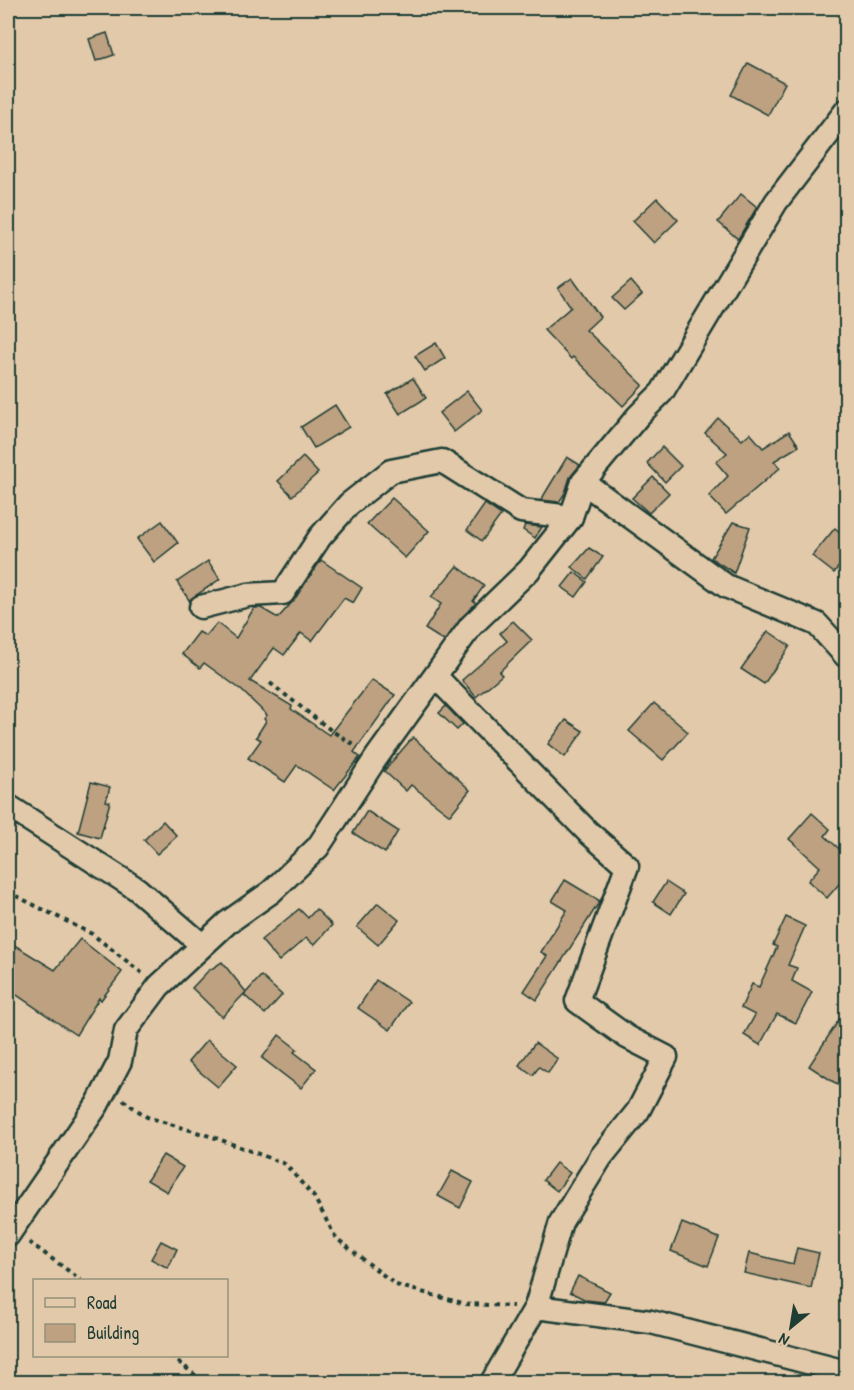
<svg xmlns="http://www.w3.org/2000/svg" width="854" height="1390" viewBox="0 0 854 1390" font-family="'Patrick Hand',sans-serif">
	<style>
		.building { fill: #bda181; stroke: #1f3d34; stroke-width: 1.5 }
		.lines { fill: none; stroke-linecap: round; stroke-linejoin: round }
		.minor-casing { stroke: #1f3d34; stroke-width: 27 }
		.path { stroke: #1f3d34; stroke-width: 4; stroke-dasharray: 4.5 4.5; stroke-linecap: butt }
		.minor { stroke: #e2c9aa; stroke-width: 22 }
	</style>
	<rect width="100%" height="100%" fill="#e2c9aa"/>
	<filter id="ink" filterUnits="userSpaceOnUse"><feTurbulence type="fractalNoise" baseFrequency=".0167" numOctaves="2"/><feDisplacementMap in="SourceGraphic" scale="12" xChannelSelector="R" yChannelSelector="G"/><feConvolveMatrix kernelMatrix="1 2 1 2 8 2 1 2 1" color-interpolation-filters="sRGB"/></filter>
	<g filter="url(#ink)">
		<g class="building">
			<polygon points="107,33 114,55 96,61 89,39"/>
			<polygon points="748,63 785,83 768,115 731,95"/>
			<polygon points="741,194 757,207 738,239 718,222"/>
			<polygon points="657,198 678,220 654,243 633,221"/>
			<polygon points="572,278 600,317 586,330 643,385 623,406 573,357 571,359 544,330 571,307 558,288"/>
			<polygon points="631,281 642,294 624,310 612,298"/>
			<polygon points="436,343 445,358 425,371 415,356"/>
			<polygon points="413,378 426,398 400,414 387,394"/>
			<polygon points="467,391 482,410 454,432 439,413"/>
			<polygon points="335,405 349,427 314,448 301,427"/>
			<polygon points="718,418 742,440 750,433 763,448 789,431 799,446 774,461 780,468 726,514 709,496 728,476 716,462 727,453 705,433"/>
			<polygon points="662,447 681,466 665,482 647,463"/>
			<polygon points="303,457 318,473 292,496 278,481"/>
			<polygon points="567,457 580,465 570,477 565,493 559,502 541,500"/>
			<polygon points="653,477 669,493 649,513 632,498"/>
			<polygon points="392,498 429,531 405,558 367,524"/>
			<polygon points="485,504 501,515 482,541 467,530"/>
			<polygon points="162,521 178,543 154,562 137,539"/>
			<polygon points="733,522 750,527 734,573 711,558"/>
			<polygon points="525,525 542,527 535,538 523,530"/>
			<polygon points="835,528 846,537 846,557 834,573 812,556"/>
			<polygon points="589,548 603,557 587,579 572,567"/>
			<polygon points="321,560 362,588 353,603 344,598 312,641 301,633 284,655 274,648 250,681 292,706 291,709 329,735 372,680 395,695 354,752 360,757 334,790 297,765 285,782 248,758 261,740 256,737 266,721 264,719 267,715 240,689 204,663 200,668 182,654 199,632 206,636 217,623 236,638 254,608 261,608 278,618 294,600"/>
			<polygon points="208,561 220,579 189,600 177,582"/>
			<polygon points="457,566 484,586 473,601 476,603 444,641 425,629 441,604 431,597"/>
			<polygon points="574,572 587,582 576,597 562,587"/>
			<polygon points="513,621 532,640 499,672 502,675 476,697 462,680 507,641 500,633"/>
			<polygon points="768,631 790,646 764,684 741,669"/>
			<polygon points="654,703 688,732 663,760 629,731"/>
			<polygon points="446,706 463,724 457,730 439,713"/>
			<polygon points="566,720 583,731 565,757 548,744"/>
			<polygon points="413,737 470,790 450,815 411,785 406,791 384,771"/>
			<polygon points="91,782 110,787 106,801 110,802 100,838 78,832"/>
			<polygon points="367,811 398,831 385,853 353,833"/>
			<polygon points="812,813 830,829 825,836 846,855 846,876 827,898 808,881 820,867 789,839"/>
			<polygon points="163,821 177,836 157,854 144,840"/>
			<polygon points="565,880 600,901 537,1000 524,991 547,956 541,952 567,910 552,901"/>
			<polygon points="666,882 684,894 671,914 653,902"/>
			<polygon points="378,903 399,920 378,945 357,927"/>
			<polygon points="299,909 308,918 316,909 332,925 314,945 306,938 279,961 261,940"/>
			<polygon points="786,917 805,926 788,965 797,968 792,981 812,992 796,1023 777,1014 760,1045 744,1035 755,1015 741,1008 752,984 759,987 777,947 773,945"/>
			<polygon points="80,939 122,972 101,1000 99,998 76,1035 8,989 8,941 55,970"/>
			<polygon points="222,962 246,992 222,1017 192,988 208,971"/>
			<polygon points="261,976 282,995 265,1014 244,995"/>
			<polygon points="376,980 409,1002 390,1030 358,1008"/>
			<polygon points="846,1009 846,1090 809,1066"/>
			<polygon points="279,1035 297,1049 294,1052 316,1069 301,1088 262,1058"/>
			<polygon points="207,1040 237,1065 218,1087 188,1062"/>
			<polygon points="535,1043 558,1059 548,1073 539,1067 533,1075 519,1065"/>
			<polygon points="163,1155 183,1167 167,1192 147,1180"/>
			<polygon points="556,1163 570,1173 557,1191 543,1180"/>
			<polygon points="452,1171 473,1182 460,1208 438,1196"/>
			<polygon points="682,1223 719,1238 708,1266 671,1251"/>
			<polygon points="161,1241 177,1249 168,1268 151,1259"/>
			<polygon points="797,1248 819,1253 811,1288 744,1273 749,1253 793,1264"/>
			<polygon points="578,1276 610,1292 604,1302 586,1300 570,1292"/>
		</g>
		<g class="lines">
			<g class="minor-casing">
				<g id="minor">
					<polyline points="583,482 726,586 817,624 846,656"/>
					<polyline points="201,607 248,595 283,593 320,537 349,504 391,471 442,461 521,511 571,517"/>
					<polyline points="436,677 588,832 627,866 577,1001 627,1037 666,1057 638,1111 601,1157 561,1222 536,1307"/>
					<polyline points="8,806 137,889 202,945"/>
					<polyline points="8,1235 97,1105 120,1061 126,1030 159,986 227,923 271,892 318,847 376,758 471,626 529,570 571,517 583,482 638,416 662,392 776,202 846,111"/>
					<polyline points="492,1382 536,1307 651,1322 846,1372"/>
				</g>
			</g>
			<g class="path">
				<polyline points="270,683 332,731 358,747"/>
				<polyline points="8,892 92,934 142,973"/>
				<polyline points="123,1100 147,1117 216,1138 285,1164 314,1197 336,1238 396,1285 466,1304 513,1306"/>
				<polyline points="29,1242 81,1280"/>
				<polyline points="171,1356 204,1382"/>
			</g>
			<use href="#minor" class="minor"/>
		</g>
	</g>
	<rect width="854" height="1390" fill="none" stroke="#e2c9aa" stroke-width="30"/>
	<rect x="15" y="15" width="824" height="1360" fill="none" stroke="#1f3d34" stroke-width="2" filter="url(#ink)"/>
	<rect x="33" y="1279" width="195" height="78" fill="#e2c9aa" stroke="#94917b" stroke-width="1.5"/>
	<rect x="45" y="1298" width="30" height="9" fill="#e2c9aa" stroke="#94917b" stroke-width="1.5"/>
	<text x="87" y="1309" font-size="18" fill="#1f3d34">Road</text>
	<rect x="45" y="1324" width="30" height="18" fill="#bda181" stroke="#94917b" stroke-width="1.5"/>
	<text x="87" y="1339" font-size="18" fill="#1f3d34">Building</text>
	<g transform="translate(791 1327) rotate(210)" stroke="#e2c9aa" stroke-width="4.5" paint-order="stroke">
	<path d="M0-4.5L10 22L0 15L-10 22Z" fill="#1f3d34"/>
	<text y="-9" font-size="16" font-weight="bold" text-anchor="middle" fill="#1f3d34">N</text>
	</g>
</svg>
